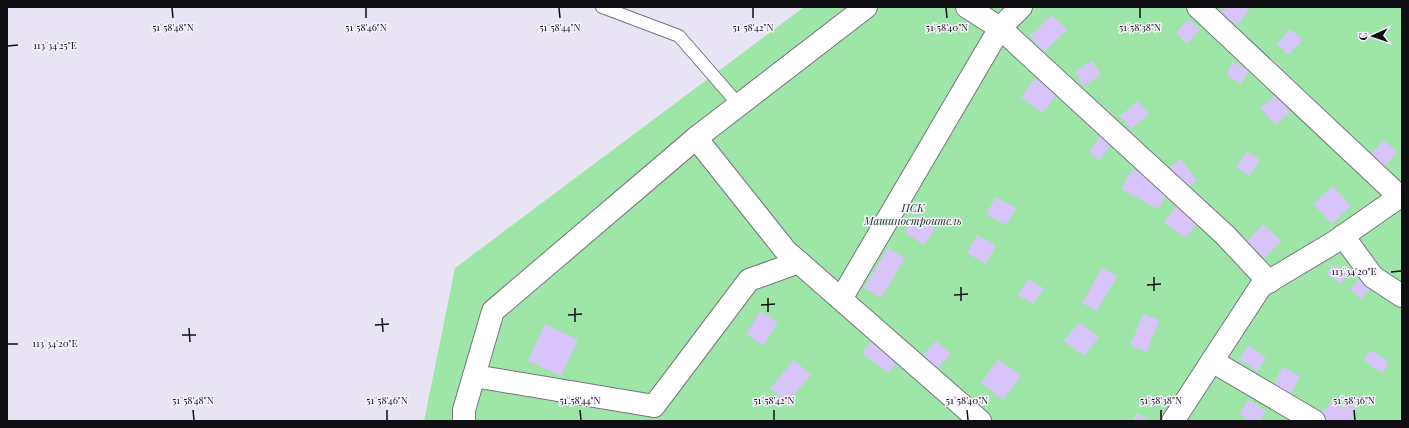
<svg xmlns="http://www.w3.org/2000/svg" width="1409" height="428" viewBox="0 0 1409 428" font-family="'Playfair Display',serif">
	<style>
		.green { fill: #9ee5a8 }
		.building { fill: #d7c5f9 }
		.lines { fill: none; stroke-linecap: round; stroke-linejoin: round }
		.lane-casing { stroke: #797481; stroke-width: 14 }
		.street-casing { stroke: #797481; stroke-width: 24 }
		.lane { stroke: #fff; stroke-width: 12 }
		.street { stroke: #fff; stroke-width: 22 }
		.ticks { fill: none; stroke: #0f0e12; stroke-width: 1.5 }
		.labels { text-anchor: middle; stroke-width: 3; stroke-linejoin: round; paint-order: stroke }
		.park-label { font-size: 11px; font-style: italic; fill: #15361b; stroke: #f6f2fe }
		.ticks-label { font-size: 10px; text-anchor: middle; fill: #0f0e12; stroke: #f6f2fe; stroke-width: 3; stroke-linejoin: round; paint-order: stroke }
	</style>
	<rect width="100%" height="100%" fill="#e9e4f3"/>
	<polygon class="green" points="804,7 1402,7 1402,421 424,421 455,268"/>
	<g class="building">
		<polygon points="1225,7 1251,7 1237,25 1221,13"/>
		<polygon points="1052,15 1067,30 1044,52 1030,36"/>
		<polygon points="1189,19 1200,30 1187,44 1176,33"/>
		<polygon points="1290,29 1303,40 1288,55 1277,44"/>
		<polygon points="1092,61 1101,75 1083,86 1075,72"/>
		<polygon points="1233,62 1249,71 1241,84 1226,75"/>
		<polygon points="1035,78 1057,95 1042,113 1021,97"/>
		<polygon points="1276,95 1290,112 1275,125 1260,108"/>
		<polygon points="1138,101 1149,114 1131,129 1120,116"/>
		<polygon points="1101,135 1112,143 1100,160 1089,152"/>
		<polygon points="1384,140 1397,152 1383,168 1370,155"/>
		<polygon points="1247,151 1260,160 1249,176 1236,167"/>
		<polygon points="1180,159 1197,180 1185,190 1167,170"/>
		<polygon points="1132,169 1169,190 1158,209 1121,189"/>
		<polygon points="1333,186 1351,206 1332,224 1313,204"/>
		<polygon points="996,197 1016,208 1006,225 986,214"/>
		<polygon points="1178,204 1199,221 1185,238 1164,222"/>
		<polygon points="916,216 935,229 924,245 904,232"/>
		<polygon points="1263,224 1281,241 1264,258 1247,241"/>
		<polygon points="977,235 996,245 986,264 967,253"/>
		<polygon points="888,248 905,258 881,298 864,288"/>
		<polygon points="1333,264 1347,274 1341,284 1327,274"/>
		<polygon points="1102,268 1117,276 1097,311 1082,303"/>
		<polygon points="1361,277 1372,286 1361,299 1350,289"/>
		<polygon points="1028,279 1044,288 1033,304 1018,295"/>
		<polygon points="761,311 778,322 763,346 746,334"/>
		<polygon points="1143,314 1159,320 1147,352 1130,346"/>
		<polygon points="1079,322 1099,337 1084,356 1064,341"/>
		<polygon points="545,324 578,340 561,376 528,361"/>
		<polygon points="872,340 899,360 888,373 862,353"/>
		<polygon points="936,341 951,354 938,368 923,355"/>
		<polygon points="1249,345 1266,358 1257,371 1239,358"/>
		<polygon points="1370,350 1389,362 1382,373 1364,361"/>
		<polygon points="998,359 1021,376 1003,400 981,383"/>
		<polygon points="794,360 811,375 787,403 770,388"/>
		<polygon points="1282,367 1300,376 1290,396 1273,387"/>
		<polygon points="1248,400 1266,411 1260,421 1251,421 1239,414"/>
		<polygon points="1330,402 1341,408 1345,402 1357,409 1350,421 1329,421 1321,416"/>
		<polygon points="1138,413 1150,421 1132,421"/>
	</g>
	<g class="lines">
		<g class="lane-casing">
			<polyline id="lane" points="602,7 679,36 739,105"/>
		</g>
		<g class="street-casing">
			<g id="street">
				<polyline points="967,7 1000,28 1225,235 1269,282"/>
				<polyline points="1198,7 1399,196"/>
				<polyline points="696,138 786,251 980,421"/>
				<polyline points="1343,236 1373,277 1402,296"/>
				<polyline points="841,299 1000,28 1021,7"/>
				<polyline points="1212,361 1314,421"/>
				<polyline points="474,376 654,406 749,280 799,262"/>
				<polyline points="464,421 464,410 493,311 696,138 866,7"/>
				<polyline points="1173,421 1261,286 1333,243 1402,195"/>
			</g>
		</g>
		<use href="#lane" class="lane"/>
		<use href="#street" class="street"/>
	</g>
	<path class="ticks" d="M172,8L173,18M366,8V18M559,8L560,18M753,8V18M946,8L947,18M1140,8V18M8,46L18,45M1391,272L1401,271M1154,277V291M1147,285L1161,284M961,287V301M954,295L968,294M768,298V312M761,305L775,304M575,308V322M568,315L582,314M382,318L383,332M375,325L389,324M189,328L190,342M182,335H196M8,344H18M193,410L194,420M387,410V420M580,410L581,420M774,410V420M967,410L968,420M1161,410V420M1354,410L1355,420"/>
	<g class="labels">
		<g class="park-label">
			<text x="913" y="212">ПСК<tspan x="913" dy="13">Машиностроитель</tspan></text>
		</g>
	</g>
	<g class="ticks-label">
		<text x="173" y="31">51°58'48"N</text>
		<text x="366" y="31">51°58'46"N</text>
		<text x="560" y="31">51°58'44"N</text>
		<text x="753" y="31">51°58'42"N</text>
		<text x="947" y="31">51°58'40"N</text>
		<text x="1140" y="31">51°58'38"N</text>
		<text x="55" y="49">113°34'25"E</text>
		<text x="1354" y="275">113°34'20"E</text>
		<text x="55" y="347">113°34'20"E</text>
		<text x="193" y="404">51°58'48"N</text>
		<text x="387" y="404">51°58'46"N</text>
		<text x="580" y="404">51°58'44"N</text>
		<text x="774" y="404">51°58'42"N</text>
		<text x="967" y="404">51°58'40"N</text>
		<text x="1161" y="404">51°58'38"N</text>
		<text x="1354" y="404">51°58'36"N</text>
	</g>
	<rect width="1409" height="428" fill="none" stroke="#0f0e12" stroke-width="16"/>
	<g transform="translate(1373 36) rotate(267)" stroke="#f6f2fe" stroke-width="3" paint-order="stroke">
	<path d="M0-3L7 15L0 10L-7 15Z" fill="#0f0e12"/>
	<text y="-6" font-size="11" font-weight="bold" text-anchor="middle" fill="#0f0e12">С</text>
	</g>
</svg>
